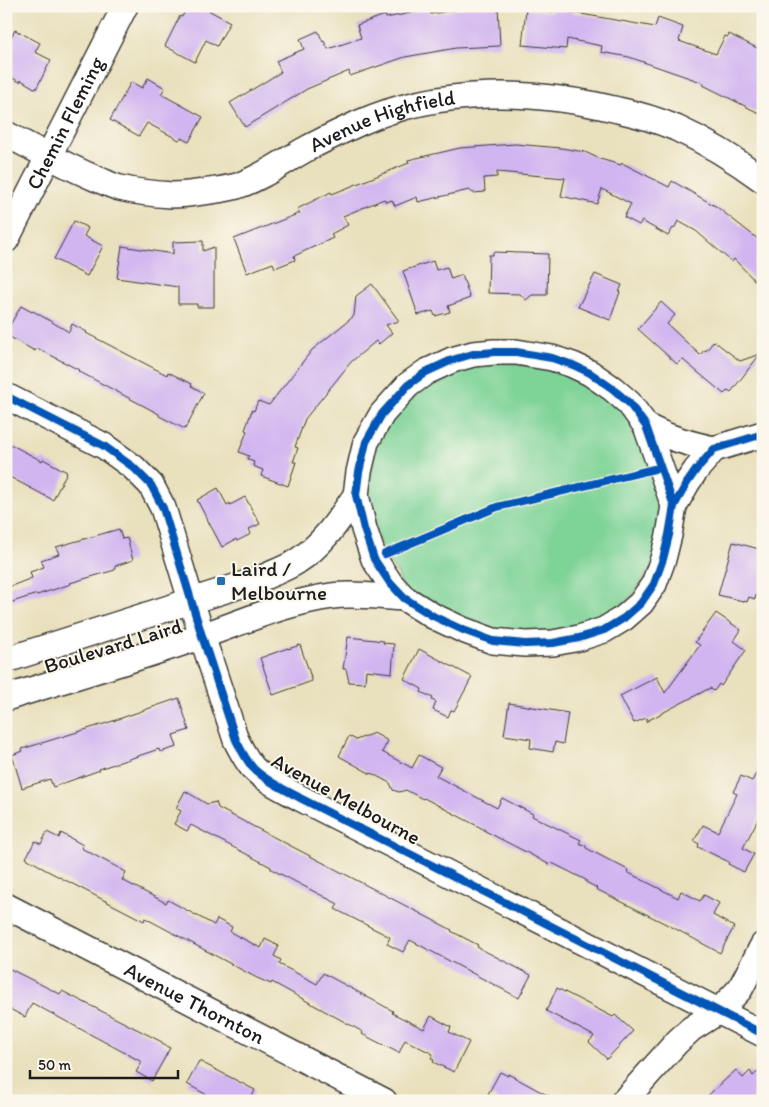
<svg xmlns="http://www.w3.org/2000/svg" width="769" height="1107" viewBox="0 0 769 1107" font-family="Itim,sans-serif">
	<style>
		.green { fill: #7ed397; stroke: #4d785a }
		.building { fill: #d1b5f0 }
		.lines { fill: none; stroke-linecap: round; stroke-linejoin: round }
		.minor-casing { stroke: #3b3934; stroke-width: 28 }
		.minor { stroke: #fff; stroke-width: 25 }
		.cycleway-casing { stroke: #fbf7ec; stroke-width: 11 }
		.cycleway { stroke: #0057b8; stroke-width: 8 }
		.poi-dot { fill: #1f6fb2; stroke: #fbf7ec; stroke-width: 2 }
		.labels { text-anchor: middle; stroke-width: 4; stroke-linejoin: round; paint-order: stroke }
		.street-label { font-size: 21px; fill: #1c1c1c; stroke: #fbf7ec }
		.poi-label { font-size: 21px; fill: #1c1c1c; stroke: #fbf7ec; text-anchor: start }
	</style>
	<rect width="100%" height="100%" fill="#fbf7ec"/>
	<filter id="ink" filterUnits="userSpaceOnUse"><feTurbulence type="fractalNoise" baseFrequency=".02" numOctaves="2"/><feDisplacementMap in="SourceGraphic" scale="10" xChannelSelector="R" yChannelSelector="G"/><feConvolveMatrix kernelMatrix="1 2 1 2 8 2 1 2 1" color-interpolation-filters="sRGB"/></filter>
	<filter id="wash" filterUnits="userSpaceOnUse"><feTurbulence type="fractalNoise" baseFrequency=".0096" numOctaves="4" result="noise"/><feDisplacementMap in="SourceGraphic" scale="20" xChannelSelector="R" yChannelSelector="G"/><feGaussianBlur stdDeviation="1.12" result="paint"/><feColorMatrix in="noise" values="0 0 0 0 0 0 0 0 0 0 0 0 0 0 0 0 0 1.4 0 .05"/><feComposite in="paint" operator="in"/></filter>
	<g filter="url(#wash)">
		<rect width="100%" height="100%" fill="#e9e0bd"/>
		<polygon class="green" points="507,362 554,370 580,381 646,426 674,506 654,564 631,597 611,612 596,621 578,626 543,632 520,632 496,629 404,598 398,574 391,565 356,495 377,444 398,410 423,389 456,371 482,365"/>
		<g id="blocks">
			<g class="building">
				<polygon points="187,6 201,6 230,22 217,46 206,40 195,62 165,46 180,16 182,17"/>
				<polygon points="466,6 498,6 500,46 456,48 405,57 350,76 349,71 307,89 245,127 230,103 281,72 276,61 304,49 300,39 318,31 323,42 324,41 328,49 361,38 357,25 385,15 386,18 430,9 431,14 466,8"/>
				<polygon points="552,6 570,6 570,12 655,27 658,18 683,27 679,41 716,54 725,36 728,37 729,34 763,51 763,115 703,85 704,83 629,57 601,52 602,46 567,39 566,49 522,45 526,9 552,12"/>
				<polygon points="15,30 40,43 35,52 51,60 36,89 21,80 20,82 6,75 6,46"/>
				<polygon points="148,78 165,88 161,94 203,117 189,142 181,138 179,140 147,123 139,136 110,120 131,82 142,88"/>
				<polygon points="515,144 561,148 585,152 600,159 621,165 622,163 669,187 672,181 717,207 763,243 763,289 734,259 732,262 696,231 678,221 674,229 673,228 668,236 642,221 639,225 624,217 631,204 602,189 597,204 561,196 565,178 497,172 497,177 484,178 485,192 473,193 469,190 418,202 417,197 395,206 392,200 386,202 384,199 343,216 348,225 331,234 333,238 294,256 295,260 275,268 273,263 247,273 234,239 300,213 297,209 331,192 332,194 409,163 408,160 460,148"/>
				<polygon points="74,221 88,228 84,236 103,246 87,276 54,259"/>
				<polygon points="203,241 203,251 214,247 214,307 197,307 197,304 178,304 178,287 117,278 122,246 173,254 173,242"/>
				<polygon points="493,252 548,254 547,295 532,295 526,300 520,294 488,293 489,255 493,255"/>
				<polygon points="433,261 436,270 447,267 451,279 462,275 470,298 448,306 450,312 435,316 433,311 418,315 403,271"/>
				<polygon points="595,274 622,285 619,292 620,292 610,320 578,307"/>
				<polygon points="372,284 399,321 386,325 392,333 379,344 376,341 351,362 305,419 295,447 298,448 293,462 296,462 288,486 261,476 263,470 253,466 254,462 247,459 249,456 239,452 247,431 245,430 252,410 254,411 258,401 269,405 312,350 354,316 356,296"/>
				<polygon points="661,302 675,315 667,324 700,355 704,350 706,351 714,341 740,361 760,354 731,392 728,390 724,394 682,359 677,364 638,329"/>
				<polygon points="21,306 32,312 33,311 69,332 72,324 87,332 86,333 167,375 168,372 192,384 191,386 204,393 185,429 159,416 159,414 78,371 79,370 37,348 35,351 6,335 6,332"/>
				<polygon points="6,442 42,461 43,459 67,472 53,500 6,475"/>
				<polygon points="218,488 227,505 230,503 230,505 245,497 260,524 249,529 251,534 237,541 236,539 222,547 197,500"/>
				<polygon points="119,529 122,539 127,538 133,560 115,566 115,570 70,583 71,584 37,595 37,594 6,604 6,588 32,578 30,572 44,567 41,560 59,554 56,547"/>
				<polygon points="733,542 763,550 763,573 755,599 749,597 747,602 718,595"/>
				<polygon points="716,613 741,630 734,641 746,650 721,686 719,684 714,691 710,688 645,722 647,720 646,718 634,723 620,696 657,677 665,693 700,645 695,642"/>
				<polygon points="348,637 384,641 383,643 394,644 392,673 366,670 365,683 349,682 346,669 343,669"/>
				<polygon points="300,645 311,677 310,677 312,681 273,695 260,658 288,648 288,649"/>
				<polygon points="419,649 472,677 454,711 451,710 448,717 433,710 436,702 432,700 433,698 421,692 422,689 404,679"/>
				<polygon points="179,698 189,730 173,735 177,747 160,752 159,749 99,769 100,770 53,787 50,779 22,788 12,755 23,751 22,749 107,723"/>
				<polygon points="509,703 568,713 563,744 555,742 553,752 530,748 531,739 504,735"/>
				<polygon points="374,733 388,741 382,752 412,768 419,755 441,767 436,776 497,808 502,798 533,814 532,816 581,840 579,843 586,846 586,848 628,870 627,872 678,898 681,891 700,901 704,895 719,903 713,915 734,927 720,953 674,928 596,889 597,888 586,882 586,880 552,863 550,865 524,851 485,831 485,830 424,798 423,799 406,790 399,792 393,790 390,783 371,773 371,774 339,756 349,736 356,740"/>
				<polygon points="763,761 763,810 743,848 754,854 744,872 728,864 729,862 698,847 699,844 694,841 703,825 718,832 737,794 733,792 741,776 752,781"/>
				<polygon points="185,791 207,804 216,802 218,808 452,930 451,931 478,945 477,947 531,975 519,998 410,940 403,952 387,944 390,937 335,909 338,904 271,869 271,867 191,825 187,831 174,824 181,811 176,808"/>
				<polygon points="47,832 59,838 61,833 83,845 81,848 126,872 122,880 166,903 168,900 214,925 217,919 232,927 230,932 261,948 265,939 279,946 274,956 281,960 279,964 317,984 323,973 393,1011 392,1013 424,1029 431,1016 451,1027 449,1032 469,1042 454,1072 433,1062 434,1060 431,1058 433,1054 405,1040 399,1053 362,1034 363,1032 272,982 271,984 257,978 145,918 144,921 42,868 42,867 26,858 35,841 41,844"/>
				<polygon points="6,967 60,994 62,991 162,1042 162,1044 170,1048 152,1081 136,1072 142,1062 32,1003 25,1017 6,1007"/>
				<polygon points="557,988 613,1017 615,1015 633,1031 607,1059 589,1042 594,1036 546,1011"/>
				<polygon points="199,1061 255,1090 250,1101 218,1101 187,1084"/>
				<polygon points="763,1067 763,1101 702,1101 736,1070 743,1078 750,1071 753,1076"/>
				<polygon points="500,1072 508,1076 508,1074 558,1101 500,1101 488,1094"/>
			</g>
		</g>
	</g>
	<g filter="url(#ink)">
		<use href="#blocks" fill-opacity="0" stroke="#3b3934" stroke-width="1"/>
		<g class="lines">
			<g class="minor-casing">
				<g id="minor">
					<path id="s1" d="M6,134C36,150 66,166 97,179C105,182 112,186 120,188C136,192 155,194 172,195C187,195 202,192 217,190C223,189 230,188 237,186C262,178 284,161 308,148C325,139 342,131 359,123C440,87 534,89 618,110C637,114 657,120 676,128C707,142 736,160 763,180"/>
					<path id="s2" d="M6,240L125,6"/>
					<path d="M6,396L104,446L133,467L151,485L163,508L202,636L236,740C241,750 246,760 253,768C266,781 284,789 300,798L763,1034"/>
					<path d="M646,426C667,438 690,444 714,449"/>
					<polyline points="674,506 646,426 629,403 613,389 590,373 573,365 552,358 516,352 494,352 473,354 452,360 426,372 408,385 382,414 366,442 359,472 356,495 364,529 374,559 390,583 404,598 433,616 463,630 493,641 525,644 553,643 579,638 604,630 624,618 641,603 654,584 663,559 669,535 674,506 687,483 696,470 714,449 763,434"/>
					<path d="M6,660L260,579C272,573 285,569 296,562C322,546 339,520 356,495"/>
					<path d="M6,698C71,677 138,659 202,636C245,621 287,602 332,596C356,593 381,597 404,598"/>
					<path id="s3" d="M6,906L384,1101"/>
					<polyline points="624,1101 677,1042 691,1029 719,1011 740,989 763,945"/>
				</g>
			</g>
			<use href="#minor" class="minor"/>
			<g class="cycleway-casing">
				<g id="cycleway">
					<path d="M6,396L104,446L133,467L151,485L163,508L202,636L236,740C241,750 246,760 253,768C266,781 284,789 300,798L763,1034"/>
					<polyline points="674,506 646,426 629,403 613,389 590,373 573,365 552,358 516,352 494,352 473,354 452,360 426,372 408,385 382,414 366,442 359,472 356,495 364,529 374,559 390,583 404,598 433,616 463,630 493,641 525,644 553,643 579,638 604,630 624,618 641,603 654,584 663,559 669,535 674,506 687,483 696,470 714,449 763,434"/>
					<polyline points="385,554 497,507 654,469"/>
				</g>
			</g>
			<use href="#cycleway" class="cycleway"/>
		</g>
	</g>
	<rect class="poi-dot" x="216" y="576" width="10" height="10" rx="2.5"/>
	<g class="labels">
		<g class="street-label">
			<text dy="7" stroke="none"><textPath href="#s2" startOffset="131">Chemin Fleming</textPath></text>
			<text dy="7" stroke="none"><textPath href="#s1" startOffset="405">Avenue Highfield</textPath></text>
			<text transform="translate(113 646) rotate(-17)" y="7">Boulevard Laird</text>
			<text transform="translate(346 799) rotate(29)" y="7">Avenue Melbourne</text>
			<text dy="7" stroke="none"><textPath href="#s3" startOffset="212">Avenue Thornton</textPath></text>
		</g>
		<g class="poi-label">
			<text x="231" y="576">Laird /<tspan x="231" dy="24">Melbourne</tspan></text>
		</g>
	</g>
	<rect width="769" height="1107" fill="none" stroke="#fbf7ec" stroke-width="25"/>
	<path d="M30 1070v8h148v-8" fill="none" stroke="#1c1c1c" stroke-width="2.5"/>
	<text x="38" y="1070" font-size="15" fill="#1c1c1c" stroke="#fbf7ec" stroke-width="4" paint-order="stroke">50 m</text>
</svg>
